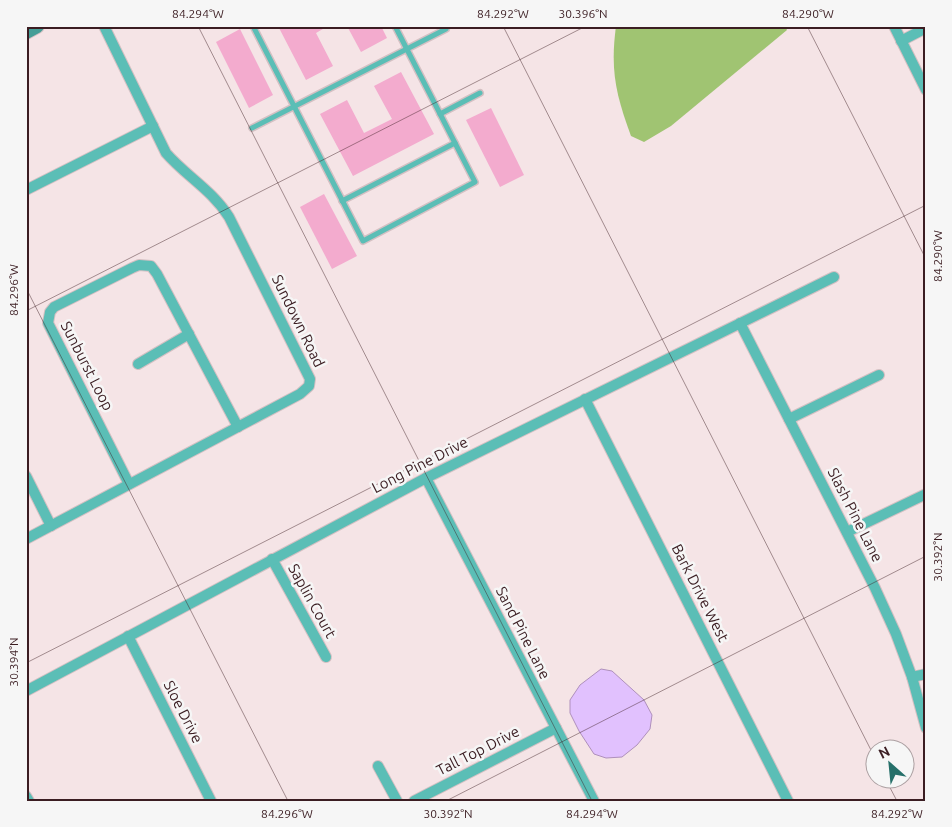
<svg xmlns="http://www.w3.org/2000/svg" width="952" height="827" viewBox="0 0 952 827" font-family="Ubuntu,sans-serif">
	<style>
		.green { fill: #a0c472 }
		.water { fill: #e1c1fe; stroke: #af90bc }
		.building { fill: #f3abce }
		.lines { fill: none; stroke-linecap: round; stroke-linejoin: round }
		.lane-casing { stroke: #d4c0c3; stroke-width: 8 }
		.street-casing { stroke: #d4c0c3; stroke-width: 12 }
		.secondary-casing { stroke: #d4c0c3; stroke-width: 16 }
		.lane { stroke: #5bbeb6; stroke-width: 5 }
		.street { stroke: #5bbeb6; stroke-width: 10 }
		.secondary { stroke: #459e97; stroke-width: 14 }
		.ticks { fill: none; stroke: #3b1d22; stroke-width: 1; stroke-opacity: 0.45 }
		.labels { text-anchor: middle; stroke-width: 5; stroke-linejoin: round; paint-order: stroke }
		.street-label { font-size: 15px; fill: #3b1d22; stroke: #f6f6f6 }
		.neatline { fill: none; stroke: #3b1d22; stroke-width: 2 }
		.ticks-label { font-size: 12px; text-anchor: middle; fill: #3b1d22 }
	</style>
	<rect width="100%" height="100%" fill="#f5e4e6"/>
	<path class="green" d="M616,26H785L787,30L671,126L644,142L631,136C616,95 610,71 616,26Z"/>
	<polygon class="water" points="601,669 612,671 644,700 652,715 650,729 637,745 622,757 606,758 594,754 579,731 570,713 570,700 580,685"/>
	<g class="building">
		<polygon points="278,26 328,26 316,33 333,66 306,80"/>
		<polygon points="347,26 381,26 387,38 361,52"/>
		<polygon points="240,29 273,95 249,108 216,42"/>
		<polygon points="401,72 434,134 353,176 320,114 347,100 364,133 392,119 374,86"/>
		<polygon points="491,108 524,175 500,187 466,120"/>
		<polygon points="324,194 357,256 332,269 300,207"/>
	</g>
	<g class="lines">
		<g class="lane-casing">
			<g id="lane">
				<polyline points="253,26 363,241 475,182 395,26"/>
				<polyline points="440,114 480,93"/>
				<polyline points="252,128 446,29"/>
				<polyline points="342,201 455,143"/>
			</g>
		</g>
		<g class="street-casing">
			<g id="street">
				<polyline points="894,26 926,90"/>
				<polyline points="901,41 926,28"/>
				<polyline points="26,190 153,126"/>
				<polyline points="740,323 875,588 896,634 912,677 926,728"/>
				<polyline points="138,364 189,334"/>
				<polyline points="585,399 788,801"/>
				<polyline points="789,419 879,375"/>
				<polyline points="26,476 51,526"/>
				<polyline points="426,478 594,801"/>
				<polyline points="129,484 48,323 50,312 54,307 132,268 139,265 151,266 157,274 238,427"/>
				<polyline points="847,532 926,494"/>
				<path d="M26,539L300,394L309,386L310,379L229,217C212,190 186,176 166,153L104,26"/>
				<polyline points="272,559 326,657"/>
				<polyline points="128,636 211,801"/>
				<polyline points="912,677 926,674"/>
				<polyline points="26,691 426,478 834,277"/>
				<polyline points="378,766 397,801"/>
				<polyline points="26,796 29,801"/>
				<polyline points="414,801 556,728"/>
			</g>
		</g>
		<g class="secondary-casing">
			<polyline id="secondary" points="26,32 37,26"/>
		</g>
		<use href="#lane" class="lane"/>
		<use href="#street" class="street"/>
		<use href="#secondary" class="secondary"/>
	</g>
	<path class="ticks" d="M198,26L592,801M503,26L874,756M807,26L926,259M26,288L288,801M26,311L586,26M26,663L926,205M886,780L897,801M446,801L926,556"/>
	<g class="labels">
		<g class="street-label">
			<text transform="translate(298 321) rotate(64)" y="5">Sundown Road</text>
			<text transform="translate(87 366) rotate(63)" y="5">Sunburst Loop</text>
			<text transform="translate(420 465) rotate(-27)" y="5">Long Pine Drive</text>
			<text transform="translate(855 515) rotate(63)" y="5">Slash Pine Lane</text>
			<text transform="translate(700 593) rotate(63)" y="5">Bark Drive West</text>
			<text transform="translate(312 601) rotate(61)" y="5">Saplin Court</text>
			<text transform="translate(523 633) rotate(63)" y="5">Sand Pine Lane</text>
			<text transform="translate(183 712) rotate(63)" y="5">Sloe Drive</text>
			<text transform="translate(478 751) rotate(-27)" y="5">Tall Top Drive</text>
		</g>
	</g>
	<rect width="952" height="827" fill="none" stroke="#f6f6f6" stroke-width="55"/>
	<g transform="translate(890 764) rotate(333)"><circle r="24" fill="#f6f6f6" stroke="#ab9fa1"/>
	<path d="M0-4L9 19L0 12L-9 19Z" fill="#26706a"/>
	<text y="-8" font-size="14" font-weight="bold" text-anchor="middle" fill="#3b1d22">N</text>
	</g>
	<rect x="28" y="28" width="896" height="772" class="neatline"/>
	<g class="ticks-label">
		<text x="198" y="18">84.294°W</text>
		<text x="503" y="18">84.292°W</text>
		<text x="583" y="18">30.396°N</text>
		<text x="808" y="18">84.290°W</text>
		<text transform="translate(938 256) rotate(-90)" y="4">84.290°W</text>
		<text transform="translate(14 290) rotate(-90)" y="4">84.296°W</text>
		<text transform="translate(938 557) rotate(-90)" y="4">30.392°N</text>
		<text transform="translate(14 662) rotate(-90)" y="4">30.394°N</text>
		<text x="287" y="818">84.296°W</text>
		<text x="448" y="818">30.392°N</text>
		<text x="592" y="818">84.294°W</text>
		<text x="897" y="818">84.292°W</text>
	</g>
</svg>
